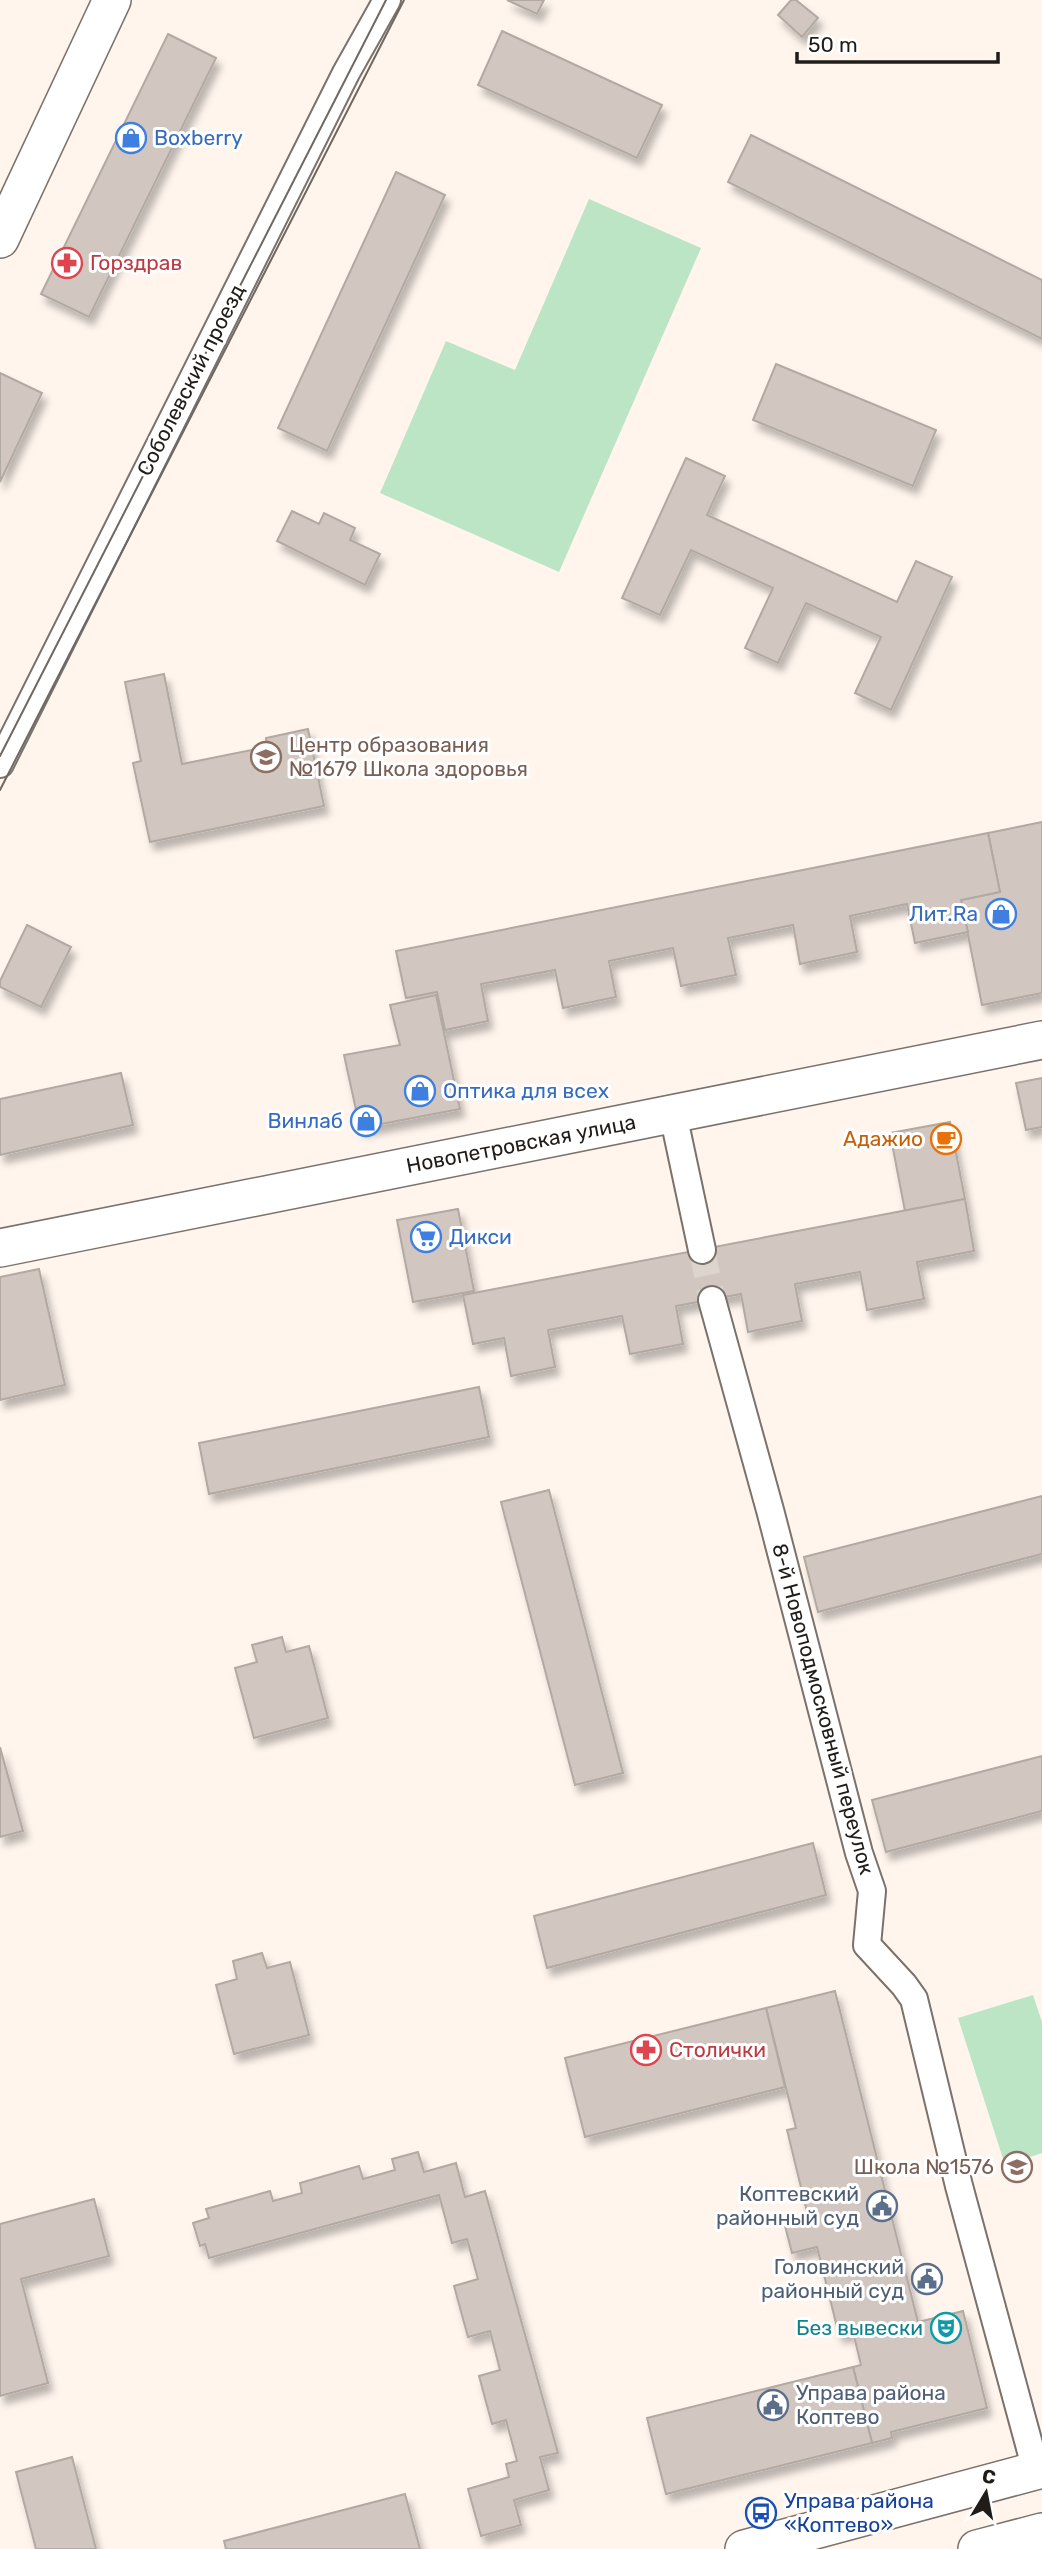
<svg xmlns="http://www.w3.org/2000/svg" width="1042" height="2549" viewBox="0 0 1042 2549" font-family="Rubik,sans-serif">
	<style>
		.green { fill: #bbe5c4 }
		.building { fill: #d1c7c0; stroke: #b2a9a2; stroke-width: 2; filter: url(#shadow) }
		.lines { fill: none; stroke-linecap: round; stroke-linejoin: round }
		.street-tunnel { stroke: #ddd4cd; stroke-width: 26; stroke-dasharray: 26 13; stroke-linecap: butt }
		.street-casing { stroke: #7a726b; stroke-width: 30 }
		.secondary-casing { stroke: #7a726b; stroke-width: 40 }
		.street { stroke: #fff; stroke-width: 26 }
		.secondary { stroke: #fff; stroke-width: 37 }
		.tram { stroke: #6e6864; stroke-width: 2 }
		.labels { text-anchor: middle; stroke-width: 6; stroke-linejoin: round; paint-order: stroke }
		.shop-label { font-size: 21px; fill: #366cbe; stroke: #fff; text-anchor: start }
		.health-label { font-size: 21px; fill: #be3a42; stroke: #fff; text-anchor: start }
		.street-label { font-size: 21px; fill: #1f1c19; stroke: #fff }
		.education-label { font-size: 21px; fill: #785e54; stroke: #fff; text-anchor: start }
		.food-label { font-size: 21px; fill: #c56008; stroke: #fff; text-anchor: end }
		.service-label { font-size: 21px; fill: #4e5e75; stroke: #fff; text-anchor: end }
		.culture-label { font-size: 21px; fill: #0d838f; stroke: #fff; text-anchor: end }
		.transit-label { font-size: 21px; fill: #164399; stroke: #fff; text-anchor: start }
	</style>
	<defs>
		<filter id="shadow"><feDropShadow dx="4.5" dy="8" stdDeviation="3.5" flood-color="#0004"/></filter>
	</defs>
	<rect width="100%" height="100%" fill="#fff5ed"/>
	<g class="green">
		<polygon points="589,199 701,248 559,572 380,493 446,341 515,370"/>
		<polygon points="1033,1995 1042,2022 1042,2153 1005,2165 958,2018"/>
	</g>
	<g class="building">
		<polygon points="507,0 544,0 537,14"/>
		<polygon points="791,0 796,0 818,18 802,37 778,15"/>
		<polygon points="502,31 662,105 637,158 478,85"/>
		<polygon points="168,34 216,58 89,317 41,294"/>
		<polygon points="751,135 1042,280 1042,339 728,182"/>
		<polygon points="396,172 445,195 327,451 278,428"/>
		<polygon points="776,364 936,430 913,486 753,420"/>
		<polygon points="0,373 42,393 0,482"/>
		<polygon points="686,458 725,476 707,515 897,602 916,561 952,577 891,710 855,693 881,637 806,603 778,663 745,648 773,588 691,550 660,615 622,598"/>
		<polygon points="292,511 319,524 324,513 355,528 350,540 380,554 365,585 277,541"/>
		<polygon points="164,674 182,764 267,747 266,738 308,729 324,806 150,842 133,763 141,761 125,682"/>
		<polygon points="1042,822 1042,993 982,1005 961,900 1000,892 988,833"/>
		<polygon points="988,833 1000,892 961,900 968,932 915,943 907,904 850,916 857,952 800,964 793,925 728,938 736,975 681,986 673,948 609,961 616,997 563,1008 555,970 481,984 488,1021 445,1030 437,992 406,998 396,951"/>
		<polygon points="27,925 71,947 41,1007 0,987 0,981"/>
		<polygon points="436,995 460,1109 360,1128 344,1055 400,1045 390,1005"/>
		<polygon points="121,1073 133,1125 0,1155 0,1099"/>
		<polygon points="1042,1078 1042,1127 1026,1130 1016,1083"/>
		<polygon points="950,1122 965,1199 905,1211 890,1133"/>
		<polygon points="965,1199 974,1251 917,1262 924,1299 867,1310 860,1272 795,1284 802,1321 748,1332 741,1294 676,1306 683,1344 630,1354 622,1316 548,1330 555,1367 511,1376 504,1338 473,1344 463,1295"/>
		<polygon points="458,1209 474,1291 413,1302 397,1220"/>
		<polygon points="39,1269 65,1385 0,1400 0,1277"/>
		<polygon points="479,1387 489,1437 209,1494 199,1443"/>
		<polygon points="549,1490 623,1773 575,1785 501,1502"/>
		<polygon points="1042,1496 1042,1554 818,1612 804,1557"/>
		<polygon points="282,1637 286,1652 309,1646 328,1718 254,1738 235,1668 257,1662 252,1645"/>
		<polygon points="0,1747 23,1831 0,1837"/>
		<polygon points="1042,1756 1042,1811 886,1852 872,1800"/>
		<polygon points="813,1843 826,1895 547,1968 534,1916"/>
		<polygon points="262,1953 267,1968 290,1962 309,2035 234,2054 216,1985 237,1979 233,1961"/>
		<polygon points="835,1991 918,2322 963,2311 987,2408 891,2432 892,2438 872,2443 853,2367 861,2365 853,2332 839,2335 817,2247 792,2253 785,2226 809,2220 787,2130 796,2128 766,2008"/>
		<polygon points="766,2008 785,2087 585,2137 565,2058"/>
		<polygon points="418,2152 424,2172 456,2163 465,2197 485,2191 558,2453 540,2457 549,2490 514,2500 521,2525 481,2536 468,2489 509,2477 506,2464 517,2461 506,2420 492,2424 479,2376 500,2370 490,2331 468,2337 454,2286 478,2279 467,2239 452,2243 439,2195 209,2258 205,2244 200,2246 193,2223 209,2218 206,2209 270,2191 273,2201 302,2193 300,2183 359,2166 363,2179 395,2170 392,2159"/>
		<polygon points="94,2199 109,2256 21,2279 48,2383 0,2396 0,2224"/>
		<polygon points="853,2367 872,2443 666,2494 647,2418"/>
		<polygon points="72,2457 96,2549 36,2549 16,2472"/>
		<polygon points="405,2494 420,2549 226,2549 224,2541"/>
	</g>
	<g class="lines">
		<polyline class="street-tunnel" points="702,1250 712,1300"/>
		<g class="street-casing">
			<g id="street">
				<polyline points="0,764 346,73 387,0"/>
				<polyline points="673,1114 702,1250"/>
				<polyline points="712,1300 770,1510 859,1853 872,1891 867,1945 904,1985 914,1999 959,2186 1036,2470"/>
			</g>
		</g>
		<g class="secondary-casing">
			<g id="secondary">
				<polyline points="0,239 112,0"/>
				<polyline points="0,1248 1042,1040"/>
				<polyline points="744,2549 1042,2469"/>
				<polyline points="977,2549 1042,2532"/>
			</g>
		</g>
		<use href="#street" class="street"/>
		<use href="#secondary" class="secondary"/>
		<g class="tram">
			<polyline points="0,756 386,0"/>
			<polyline points="0,790 404,0"/>
		</g>
	</g>
	<defs>
		<g id="shop-ring" transform="scale(1.575)"><circle r="9.5" fill="#fff" stroke="#3f7fe0" stroke-width="1.5"/><path d="M-5-2.5h2.3a2.7 3.5 0 0 1 5.4 0H5L5.5 6h-11ZM-1.5-2.5h3a1.5 2.3 0 0 0-3 0Z" fill="#3f7fe0"/></g>
		<g id="pharmacy-ring" transform="scale(1.575)"><circle r="9.5" fill="#fff" stroke="#e0444e" stroke-width="1.5"/><path d="M-2-6h4v4h4v4h-4v4h-4v-4h-4v-4h4Z" fill="#e0444e"/></g>
		<g id="school-ring" transform="scale(1.575)"><circle r="9.5" fill="#fff" stroke="#8d6e63" stroke-width="1.5"/><path d="M0-5L7-2L0 1L-7-2ZM-4 1L0 2.5L4 1V4Q0 6-4 4Z" fill="#8d6e63"/></g>
		<g id="cafe-ring" transform="scale(1.575)"><circle r="9.5" fill="#fff" stroke="#e8710a" stroke-width="1.5"/><path d="M-5.5-4.5H6V0H3Q3 3.5 0 3.5H-2.5Q-5.5 3.5-5.5 0ZM3-3.2v2h1.7v-2ZM-6 4.5H4V6H-6Z" fill="#e8710a"/></g>
		<g id="supermarket-ring" transform="scale(1.575)"><circle r="9.5" fill="#fff" stroke="#3f7fe0" stroke-width="1.5"/><path d="M-6-5.5h2.5l.6 2H6L4.5 2H-2.5L-4.4-4H-6ZM-1.5 3.2a1.3 1.3 0 1 0 .1 0ZM3 3.2a1.3 1.3 0 1 0 .1 0Z" fill="#3f7fe0"/></g>
		<g id="civic-ring" transform="scale(1.575)"><circle r="9.5" fill="#fff" stroke="#5c6f8a" stroke-width="1.5"/><path d="M-.6-6.5H3V-4.5H.6V-3L4-1V1h2V6H-6V1h2V-1L-.6-3ZM-1.2 2.5V6h2.4V2.5Z" fill="#5c6f8a"/></g>
		<g id="theatre-ring" transform="scale(1.575)"><circle r="9.5" fill="#fff" stroke="#0f9aa8" stroke-width="1.5"/><path d="M-5-5.5Q0-4 5-5.5V0Q5 5 0 6Q-5 5-5 0ZM-3.3-2.5H-1v1.5H-3.3ZM1-2.5H3.3v1.5H1ZM-2.8 1Q0 5.5 2.8 1Z" fill="#0f9aa8"/></g>
		<g id="bus-ring" transform="scale(1.575)"><circle r="9.5" fill="#fff" stroke="#1a4fb4" stroke-width="1.5"/><path d="M-5-6H5V4H4V6H2V4H-2V6H-4V4H-5ZM-3.5-4V0h7V-4ZM-3.5 1.2v1.5H-2V1.2ZM2 1.2v1.5H3.5V1.2Z" fill="#1a4fb4"/></g>
	</defs>
	<g fill-rule="evenodd">
		<use href="#shop-ring" x="131" y="138"/>
		<use href="#pharmacy-ring" x="67" y="263"/>
		<use href="#school-ring" x="266" y="757"/>
		<use href="#shop-ring" x="1001" y="914"/>
		<use href="#shop-ring" x="420" y="1091"/>
		<use href="#shop-ring" x="366" y="1121"/>
		<use href="#cafe-ring" x="946" y="1139"/>
		<use href="#supermarket-ring" x="426" y="1237"/>
		<use href="#pharmacy-ring" x="646" y="2050"/>
		<use href="#school-ring" x="1017" y="2167"/>
		<use href="#civic-ring" x="882" y="2206"/>
		<use href="#civic-ring" x="927" y="2279"/>
		<use href="#theatre-ring" x="946" y="2328"/>
		<use href="#civic-ring" x="773" y="2405"/>
		<use href="#bus-ring" x="761" y="2513"/>
	</g>
	<g class="labels">
		<g class="shop-label">
			<text x="154" y="145">Boxberry</text>
			<text x="978" y="921" text-anchor="end">Лит.Ra</text>
			<text x="443" y="1098">Оптика для всех</text>
			<text x="343" y="1128" text-anchor="end">Винлаб</text>
			<text x="449" y="1244">Дикси</text>
		</g>
		<g class="health-label">
			<text x="90" y="270">Горздрав</text>
			<text x="669" y="2057">Столички</text>
		</g>
		<g class="street-label">
			<text transform="translate(191 380) rotate(-63)" y="7">Соболевский проезд</text>
			<text transform="translate(521 1144) rotate(-11)" y="7">Новопетровская улица</text>
			<text transform="translate(823 1709) rotate(75)" y="7">8-й Новоподмосковный переулок</text>
		</g>
		<g class="education-label">
			<text x="289" y="752">Центр образования<tspan x="289" dy="24">№1679 Школа здоровья</tspan></text>
			<text x="994" y="2174" text-anchor="end">Школа №1576</text>
		</g>
		<g class="food-label">
			<text x="923" y="1146">Адажио</text>
		</g>
		<g class="service-label">
			<text x="859" y="2201">Коптевский<tspan x="859" dy="24">районный суд</tspan></text>
			<text x="904" y="2274">Головинский<tspan x="904" dy="24">районный суд</tspan></text>
			<text x="796" y="2400" text-anchor="start">Управа района<tspan x="796" dy="24">Коптево</tspan></text>
		</g>
		<g class="culture-label">
			<text x="923" y="2335">Без вывески</text>
		</g>
		<g class="transit-label">
			<text x="784" y="2508">Управа района<tspan x="784" dy="24">«Коптево»</tspan></text>
		</g>
	</g>
	<g transform="translate(986 2493) rotate(10)" stroke="#ffffff" stroke-width="5" paint-order="stroke">
	<path d="M0-5L12 26L0 18L-12 26Z" fill="#1f1c19"/>
	<text y="-10" font-size="19" font-weight="bold" text-anchor="middle" fill="#1f1c19">С</text>
	</g>
	<path d="M797 52v10h201v-10" fill="none" stroke="#1f1c19" stroke-width="3.5"/>
	<text x="808" y="52" font-size="21" fill="#1f1c19" stroke="#ffffff" stroke-width="5" paint-order="stroke">50 m</text>
</svg>
